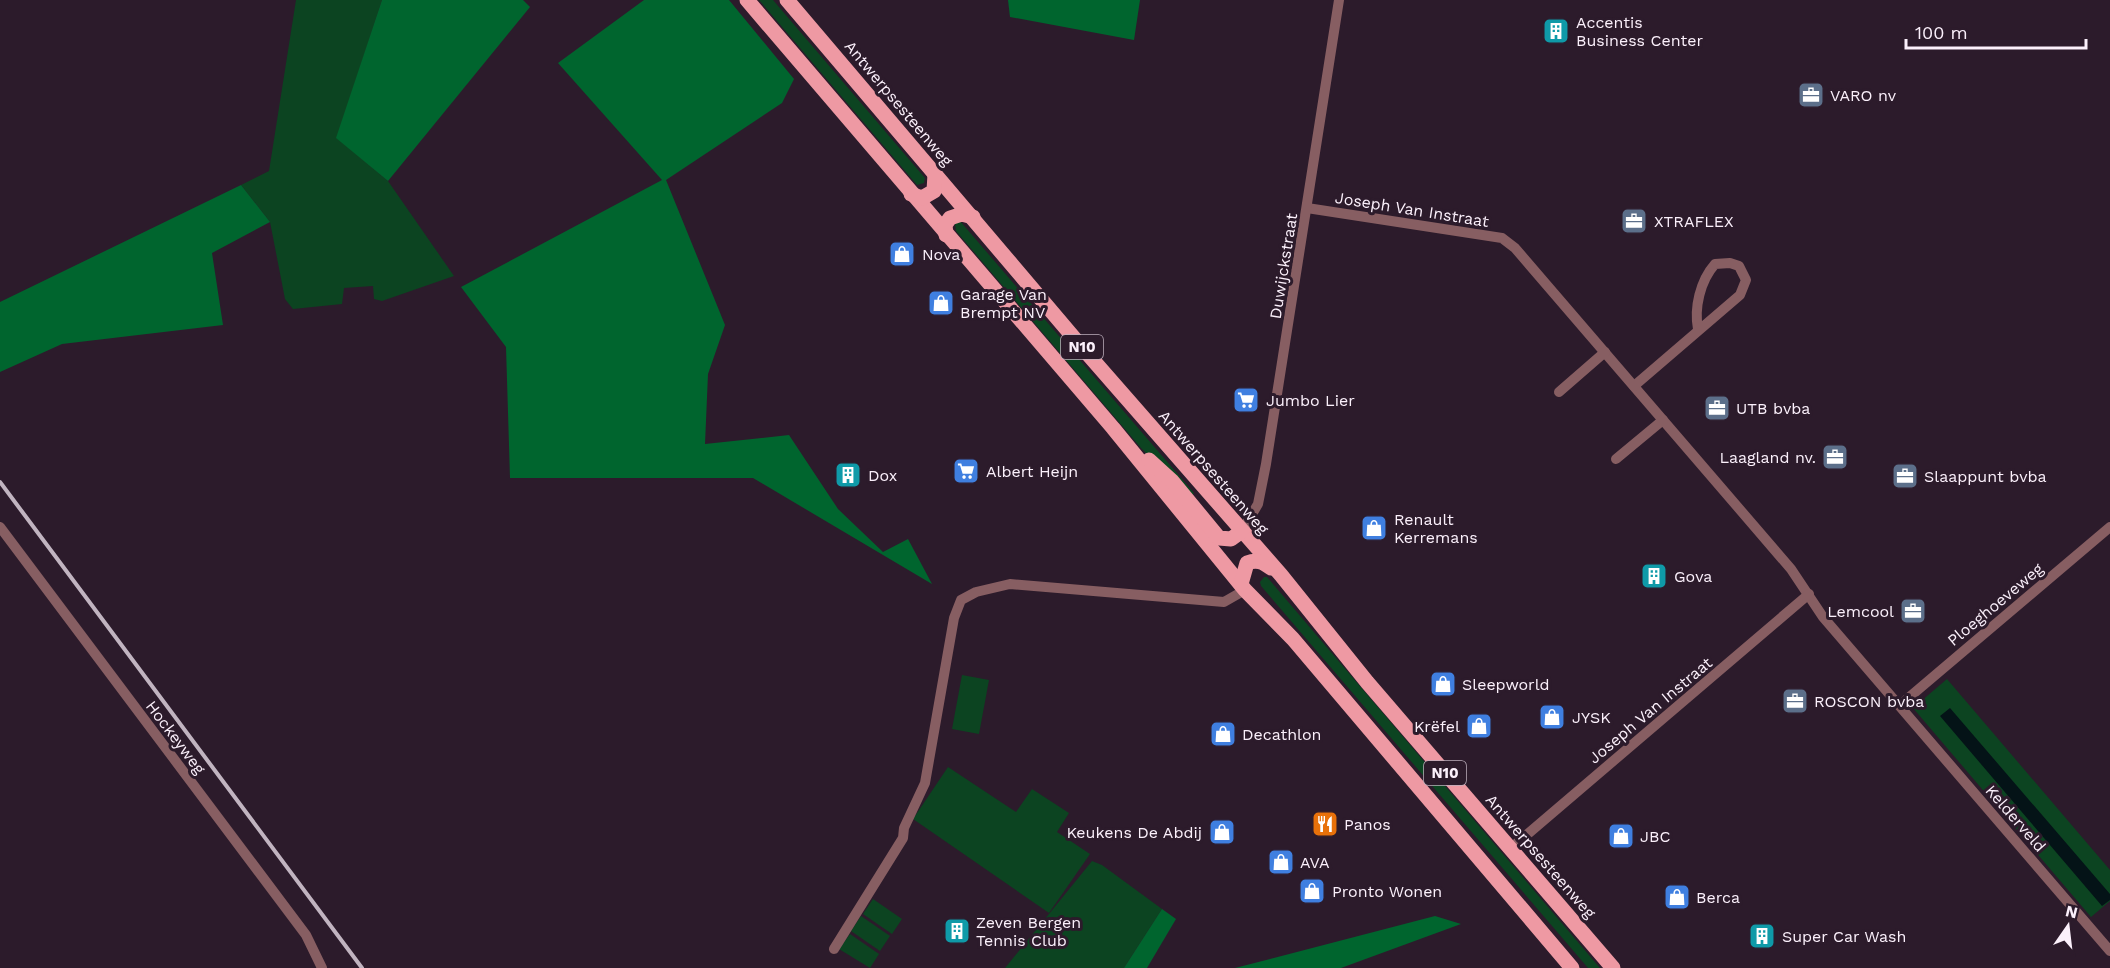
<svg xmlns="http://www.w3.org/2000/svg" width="2110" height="968" viewBox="0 0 2110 968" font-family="'Work Sans',sans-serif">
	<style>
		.green { fill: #0c4421 }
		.forest { fill: #00652e }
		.water { fill: #041317 }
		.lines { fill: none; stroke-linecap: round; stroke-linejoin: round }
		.minor { stroke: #875e62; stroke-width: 10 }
		.primary { stroke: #ee99a3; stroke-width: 15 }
		.rail { stroke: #c1b4c0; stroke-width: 4 }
		.labels { text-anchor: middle; stroke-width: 6; stroke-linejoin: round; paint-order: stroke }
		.shield { fill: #2c1b2b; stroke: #bdb0bd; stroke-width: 1.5 }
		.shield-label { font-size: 15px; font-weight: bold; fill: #fbf0fb }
		.poi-label { font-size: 16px; fill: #fbf0fb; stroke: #2c1b2b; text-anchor: start }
		.street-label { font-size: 16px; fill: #fbf0fb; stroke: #2c1b2b }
	</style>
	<rect width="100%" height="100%" fill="#2c1b2b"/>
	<g class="green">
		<polygon points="296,0 382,0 337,138 388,181 454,276 382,301 374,299 373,286 344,288 342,304 293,309 285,299 270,222 241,185 269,171"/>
		<polygon points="759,0 773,0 925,178 924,183 917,185"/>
		<polygon points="960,221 1194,493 1190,497 1141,448 956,231 955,224"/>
		<polygon points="1264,577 1267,577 1600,968 1588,968 1261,586 1260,582"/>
		<polygon points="962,675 989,680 979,734 952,729"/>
		<polygon points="1947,679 2110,870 2110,901 2091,917 1913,708"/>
		<polygon points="948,767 1016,812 1032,789 1069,813 1057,832 1090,854 1049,913 913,819"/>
		<polygon points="1092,861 1102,865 1162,909 1124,968 1005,968"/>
		<polygon points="873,899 902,919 892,934 863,914"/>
		<polygon points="861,916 890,936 880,951 851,931"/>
		<polygon points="850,934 879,954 870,968 839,949"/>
	</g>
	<g class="forest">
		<polygon points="382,0 523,0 530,7 388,181 336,138"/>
		<polygon points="644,0 729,0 794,79 782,103 666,180 725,325 708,374 705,444 789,435 838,509 883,552 908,539 932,584 753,478 510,478 506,347 461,287 662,180 558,63"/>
		<polygon points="1008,0 1140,0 1134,40 1010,17"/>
		<polygon points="241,185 270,222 212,253 223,325 62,344 0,372 0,302"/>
		<polygon points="1162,909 1176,919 1147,968 1124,968"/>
		<polygon points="1435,916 1461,924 1341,968 1235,968"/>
	</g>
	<polygon class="water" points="1950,708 2110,894 2110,900 2102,906 1940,716"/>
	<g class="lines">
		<g class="minor">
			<polyline points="1307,208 1502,238 1515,248 1791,569 1823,617 2110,951"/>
			<path d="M1634,386L1740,295L1746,280L1739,266L1730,263L1715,264C1700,281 1694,308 1698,329"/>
			<polyline points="1559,392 1605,352"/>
			<polyline points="1616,459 1663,420"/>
			<polyline points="0,527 306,935 322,968"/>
			<polyline points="1242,531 1258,504 1266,464 1339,0"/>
			<polyline points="1900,705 2110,527"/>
			<polyline points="1510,849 1809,594"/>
			<polyline points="834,949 903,838 904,828 925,783 954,618 961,600 976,592 1010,584 1224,602 1245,590"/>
		</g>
		<g class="primary">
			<polyline points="747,0 1113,428 1245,590 1293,639 1572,968"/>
			<polyline points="787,0 1086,352 1281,575 1367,682 1613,968"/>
			<polyline points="911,194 922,198 934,191 935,174"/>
			<polyline points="946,235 945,225 950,218 962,214 973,217"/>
			<polyline points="1149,460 1172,481 1219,538 1231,539 1242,531"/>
			<path d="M1241,584L1247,563C1257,559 1263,562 1271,568"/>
		</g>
		<polyline class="rail" points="0,482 362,968"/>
	</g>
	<defs>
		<g id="building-square" transform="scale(1.35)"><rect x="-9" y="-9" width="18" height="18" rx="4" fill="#0f9aa8" stroke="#2c1b2b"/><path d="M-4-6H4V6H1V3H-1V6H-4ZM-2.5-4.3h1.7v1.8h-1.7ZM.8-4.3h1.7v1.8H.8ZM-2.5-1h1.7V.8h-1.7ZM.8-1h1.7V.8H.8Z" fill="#fff"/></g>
		<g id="office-square" transform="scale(1.35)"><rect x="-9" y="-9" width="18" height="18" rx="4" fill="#5c6f8a" stroke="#2c1b2b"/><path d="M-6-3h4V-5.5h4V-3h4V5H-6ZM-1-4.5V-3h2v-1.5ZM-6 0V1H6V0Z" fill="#fff"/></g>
		<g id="shop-square" transform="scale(1.35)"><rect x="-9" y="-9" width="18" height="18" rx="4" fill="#3f7fe0" stroke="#2c1b2b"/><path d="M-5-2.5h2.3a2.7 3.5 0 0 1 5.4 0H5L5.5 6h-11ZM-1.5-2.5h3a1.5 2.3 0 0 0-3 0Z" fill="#fff"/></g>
		<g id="supermarket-square" transform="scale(1.35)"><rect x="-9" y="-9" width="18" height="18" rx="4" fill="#3f7fe0" stroke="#2c1b2b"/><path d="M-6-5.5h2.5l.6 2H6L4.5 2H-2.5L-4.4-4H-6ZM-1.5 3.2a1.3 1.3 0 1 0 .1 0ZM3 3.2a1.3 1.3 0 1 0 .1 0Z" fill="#fff"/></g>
		<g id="restaurant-square" transform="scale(1.35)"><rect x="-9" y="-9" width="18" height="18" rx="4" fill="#e8710a" stroke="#2c1b2b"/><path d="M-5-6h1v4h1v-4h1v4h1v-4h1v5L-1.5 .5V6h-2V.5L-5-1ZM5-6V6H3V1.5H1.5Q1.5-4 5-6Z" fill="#fff"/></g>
	</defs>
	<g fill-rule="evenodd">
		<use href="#building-square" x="1556" y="31"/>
		<use href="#office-square" x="1811" y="95"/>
		<use href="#office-square" x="1634" y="221"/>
		<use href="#shop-square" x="902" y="254"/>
		<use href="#shop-square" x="941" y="303"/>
		<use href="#supermarket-square" x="1246" y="400"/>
		<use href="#office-square" x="1717" y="408"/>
		<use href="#office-square" x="1835" y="457"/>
		<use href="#supermarket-square" x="966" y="471"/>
		<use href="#building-square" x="848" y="475"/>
		<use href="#office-square" x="1905" y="476"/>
		<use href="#shop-square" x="1374" y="528"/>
		<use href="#building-square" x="1654" y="576"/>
		<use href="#office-square" x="1913" y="611"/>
		<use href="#shop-square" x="1443" y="684"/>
		<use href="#office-square" x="1795" y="701"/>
		<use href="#shop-square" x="1552" y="717"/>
		<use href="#shop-square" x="1479" y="726"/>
		<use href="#shop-square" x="1223" y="734"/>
		<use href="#restaurant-square" x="1325" y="824"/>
		<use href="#shop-square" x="1222" y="832"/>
		<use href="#shop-square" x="1621" y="836"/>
		<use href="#shop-square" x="1281" y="862"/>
		<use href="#shop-square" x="1312" y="891"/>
		<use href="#shop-square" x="1677" y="897"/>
		<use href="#building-square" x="957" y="931"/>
		<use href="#building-square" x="1762" y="936"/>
	</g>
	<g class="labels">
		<g class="shield">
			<rect x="1061" y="335" width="42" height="24" rx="4.5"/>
			<rect x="1424" y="761" width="42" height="24" rx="4.5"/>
		</g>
		<g class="shield-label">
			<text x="1082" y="352">N10</text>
			<text x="1445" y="778">N10</text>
		</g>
		<g class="poi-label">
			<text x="1576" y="28">Accentis<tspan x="1576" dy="18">Business Center</tspan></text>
			<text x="1830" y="101">VARO nv</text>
			<text x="1654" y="227">XTRAFLEX</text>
			<text x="922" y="260">Nova</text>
			<text x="960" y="300">Garage Van<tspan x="960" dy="18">Brempt NV</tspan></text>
			<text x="1266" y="406">Jumbo Lier</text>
			<text x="1736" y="414">UTB bvba</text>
			<text x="1816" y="463" text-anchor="end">Laagland nv.</text>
			<text x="986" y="477">Albert Heijn</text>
			<text x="868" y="481">Dox</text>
			<text x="1924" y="482">Slaappunt bvba</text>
			<text x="1394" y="525">Renault<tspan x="1394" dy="18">Kerremans</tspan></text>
			<text x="1674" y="582">Gova</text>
			<text x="1894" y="617" text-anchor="end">Lemcool</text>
			<text x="1462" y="690">Sleepworld</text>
			<text x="1814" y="707">ROSCON bvba</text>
			<text x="1572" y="723">JYSK</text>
			<text x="1460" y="732" text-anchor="end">Krëfel</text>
			<text x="1242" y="740">Decathlon</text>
			<text x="1344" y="830">Panos</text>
			<text x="1202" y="838" text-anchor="end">Keukens De Abdij</text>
			<text x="1640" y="842">JBC</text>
			<text x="1300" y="868">AVA</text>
			<text x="1332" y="897">Pronto Wonen</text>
			<text x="1696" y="903">Berca</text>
			<text x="976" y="928">Zeven Bergen<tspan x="976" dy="18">Tennis Club</tspan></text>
			<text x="1782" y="942">Super Car Wash</text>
		</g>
		<g class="street-label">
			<text transform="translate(899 103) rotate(50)" y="6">Antwerpsesteenweg</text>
			<text transform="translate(1412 209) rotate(9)" y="6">Joseph Van Instraat</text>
			<text transform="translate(1283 266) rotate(-81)" y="6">Duwijckstraat</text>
			<text transform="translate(1214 472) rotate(49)" y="6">Antwerpsesteenweg</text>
			<text transform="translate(1995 604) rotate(-40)" y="6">Ploeghoeveweg</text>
			<text transform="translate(1650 710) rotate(-40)" y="6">Joseph Van Instraat</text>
			<text transform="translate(176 737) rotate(53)" y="6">Hockeyweg</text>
			<text transform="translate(2016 818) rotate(49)" y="6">Kelderveld</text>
			<text transform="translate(1541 856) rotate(49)" y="6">Antwerpsesteenweg</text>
		</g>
	</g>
	<g transform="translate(2068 926) rotate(14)" stroke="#2c1b2b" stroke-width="4.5" paint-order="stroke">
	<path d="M0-4.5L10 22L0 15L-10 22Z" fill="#fbf0fb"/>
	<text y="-9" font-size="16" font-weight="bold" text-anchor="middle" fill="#fbf0fb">N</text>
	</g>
	<path d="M1906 39v9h180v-9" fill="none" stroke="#fbf0fb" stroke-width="3"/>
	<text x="1915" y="39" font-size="18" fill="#fbf0fb" stroke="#2c1b2b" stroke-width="4.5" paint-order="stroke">100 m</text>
</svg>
